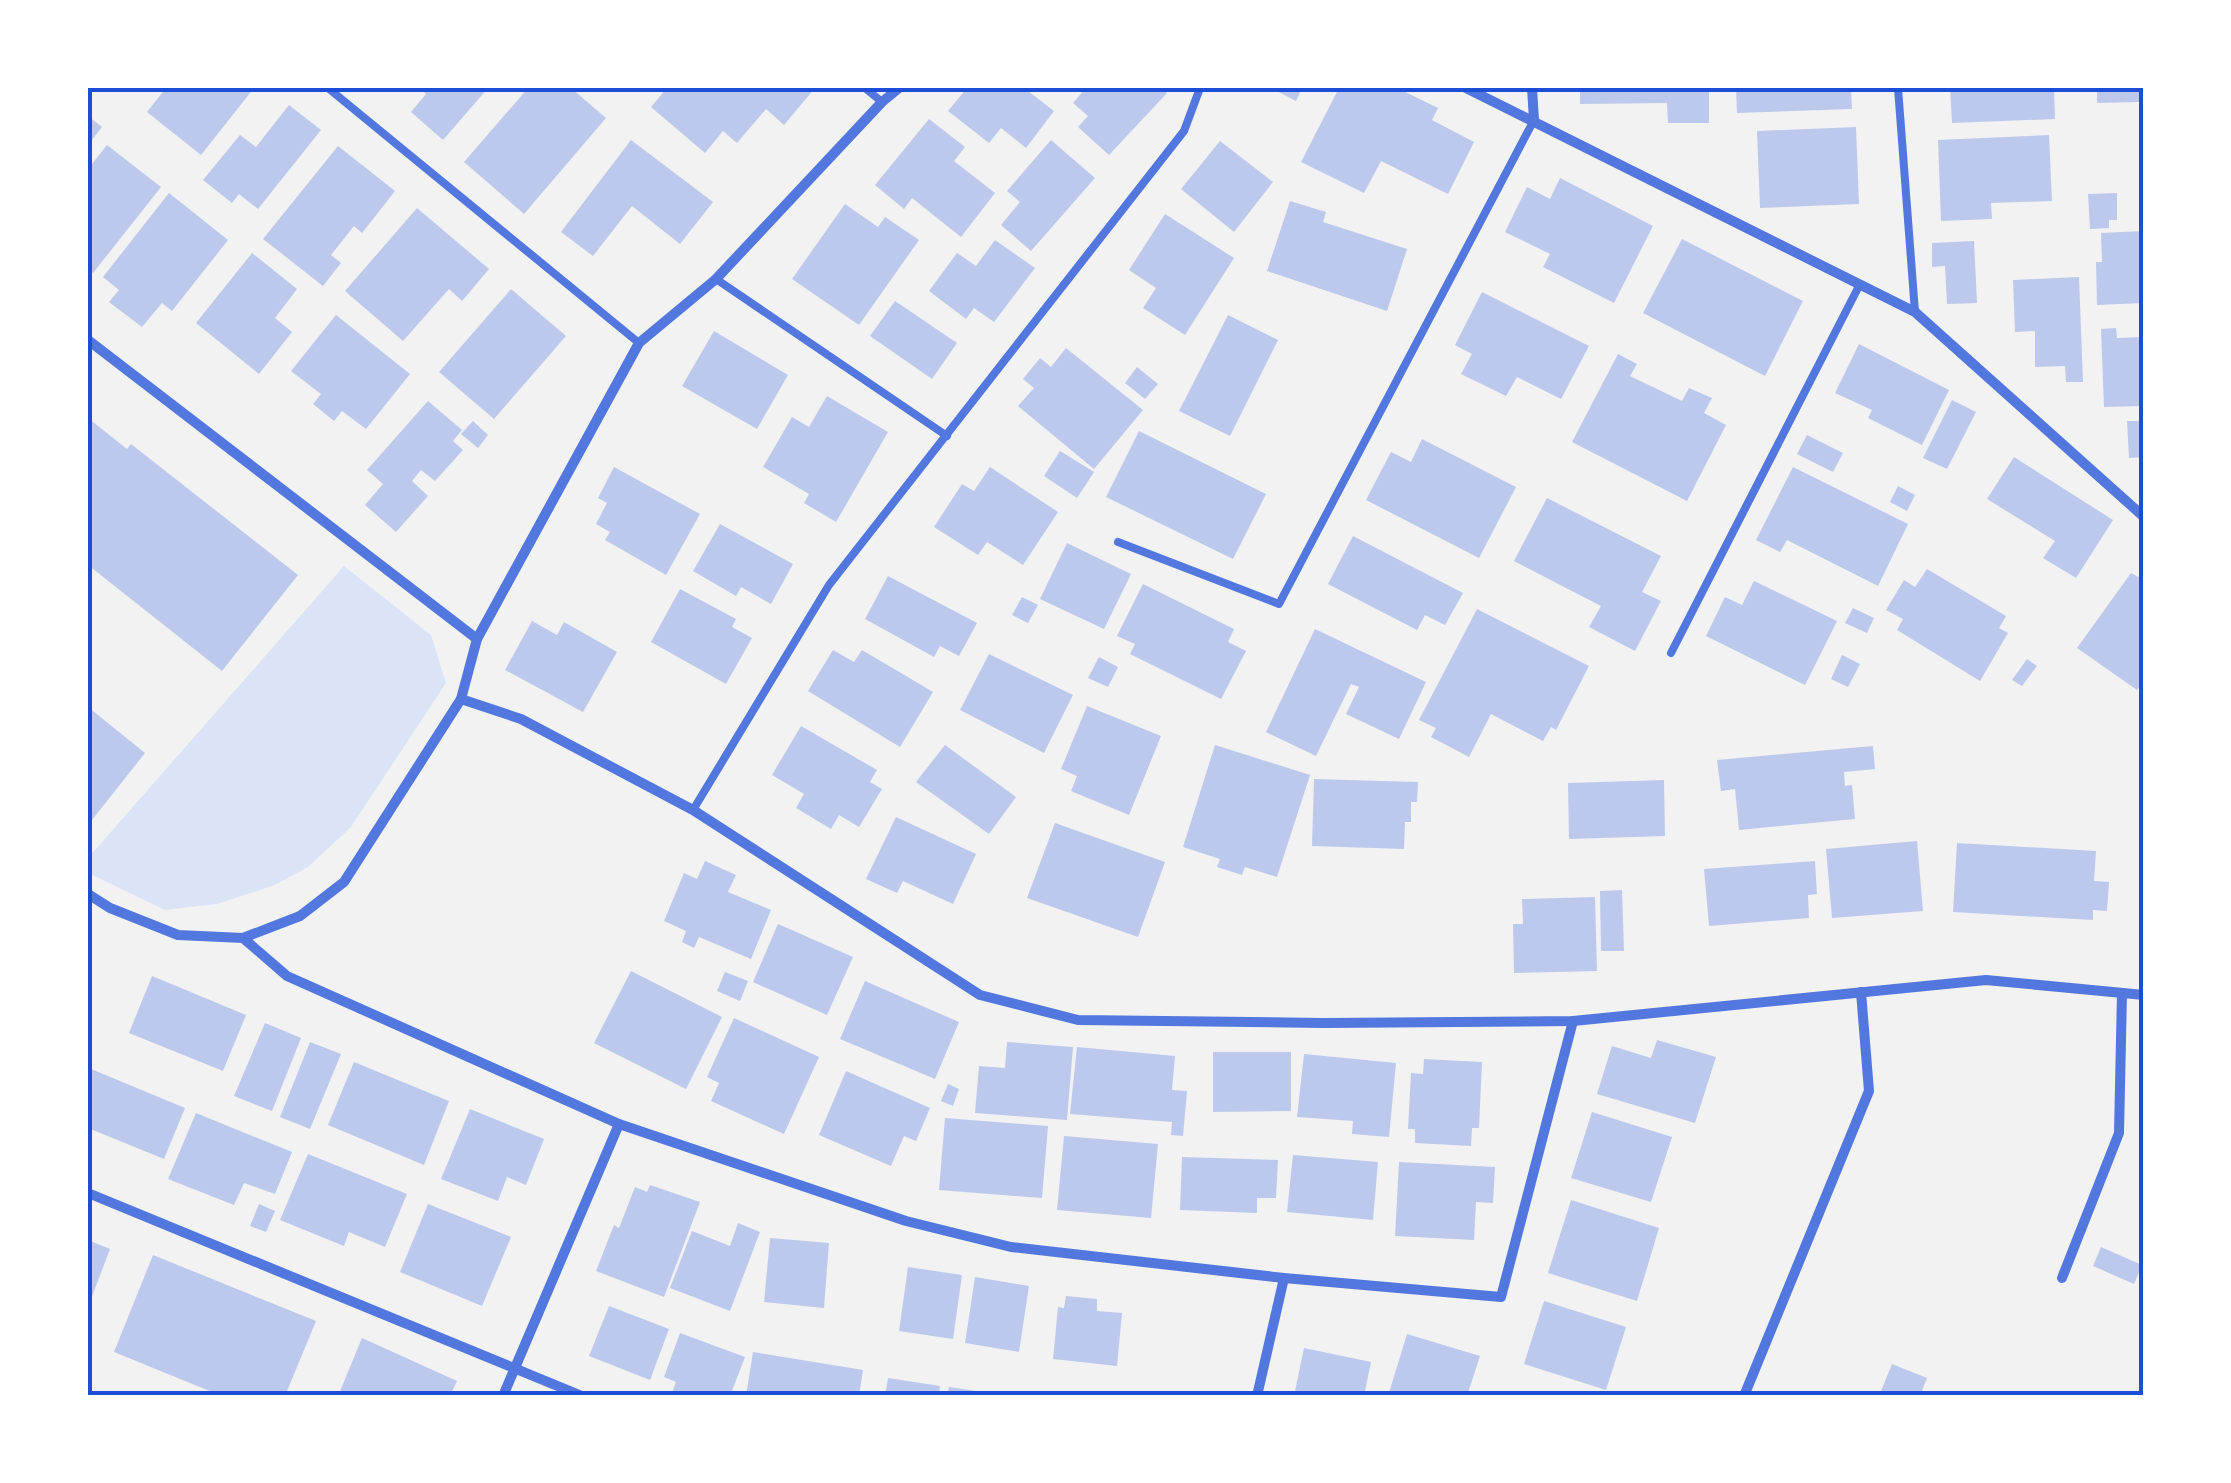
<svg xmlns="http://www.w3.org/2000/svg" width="2231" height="1483" viewBox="0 0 2231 1483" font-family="'Exo 2',sans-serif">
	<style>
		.green { fill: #dbe4f7 }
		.building { fill: #bdc9ec }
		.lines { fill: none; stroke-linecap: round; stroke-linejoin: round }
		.service { stroke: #5277de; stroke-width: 8 }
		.minor { stroke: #5277de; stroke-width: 10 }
		.neatline { fill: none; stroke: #1d4ed8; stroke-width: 4 }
	</style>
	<rect width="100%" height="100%" fill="#f2f2f2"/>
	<polygon class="green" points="344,566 431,635 446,683 351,827 308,867 275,885 217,904 165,910 88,873 88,858"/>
	<g class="building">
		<polygon points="166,88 254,88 201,155 147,112"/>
		<polygon points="420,88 488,88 443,140 411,112 426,94"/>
		<polygon points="528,88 571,88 606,118 524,214 464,162"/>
		<polygon points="667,88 815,88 784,125 766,109 737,143 723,131 705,153 651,107"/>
		<polygon points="967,88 1024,88 1054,111 1026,148 1001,128 989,143 948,111"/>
		<polygon points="1086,88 1161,88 1167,93 1109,155 1078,127 1088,116 1073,103"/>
		<polygon points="1271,88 1302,88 1296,101"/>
		<polygon points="1339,88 1397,88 1438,108 1432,120 1474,142 1448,194 1381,161 1364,193 1301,162"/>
		<polygon points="1580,88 1709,88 1709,123 1668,123 1667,103 1580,104"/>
		<polygon points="1736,88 1851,88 1852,109 1737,113"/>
		<polygon points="1950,88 2054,88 2055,119 1952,123"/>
		<polygon points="2097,88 2144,88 2144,113 2139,113 2139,102 2097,103"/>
		<polygon points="289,105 321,130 258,209 239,194 232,203 203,180 240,135 256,147"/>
		<polygon points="88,116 102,127 88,145"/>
		<polygon points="929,119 965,147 954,161 995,193 961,237 912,198 904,209 875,185"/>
		<polygon points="1856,127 1859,204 1760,208 1757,131"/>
		<polygon points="2049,135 2052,201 1991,203 1992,219 1941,221 1938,140"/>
		<polygon points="631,140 713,202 680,244 632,206 593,256 561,232"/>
		<polygon points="1051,140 1095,178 1031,251 1001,225 1020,202 1007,191"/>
		<polygon points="1220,141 1273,182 1234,232 1181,189"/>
		<polygon points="107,145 161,187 93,273 88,269 88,169"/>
		<polygon points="338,146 395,191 362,233 354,226 331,255 341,263 323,286 263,239"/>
		<polygon points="1560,178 1653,226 1614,303 1543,267 1550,254 1505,232 1527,187 1550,199"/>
		<polygon points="169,193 228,240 172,311 162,303 142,327 109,302 119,290 103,277"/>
		<polygon points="2117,193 2117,220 2109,220 2109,228 2090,229 2088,194"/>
		<polygon points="1290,201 1326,212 1323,222 1407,249 1387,311 1267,271"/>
		<polygon points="845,204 878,227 885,217 919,240 859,325 792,279"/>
		<polygon points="417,208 489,269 462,301 449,289 403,341 345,291"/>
		<polygon points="1165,214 1234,258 1185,335 1143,308 1156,288 1129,270"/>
		<polygon points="2144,231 2144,303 2097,305 2096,262 2102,262 2101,233"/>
		<polygon points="1682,239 1803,301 1765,376 1643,313"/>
		<polygon points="995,240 1035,268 994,322 974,308 966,319 929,291 957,253 976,266"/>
		<polygon points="1974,241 1977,303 1947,304 1945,266 1932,267 1932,243"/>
		<polygon points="252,253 297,289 275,318 292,332 259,374 196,323"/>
		<polygon points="2079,277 2083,382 2066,382 2065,366 2035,367 2035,331 2015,332 2013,280"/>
		<polygon points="511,289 566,336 494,419 439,372"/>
		<polygon points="1482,292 1589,346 1561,399 1517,377 1506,396 1461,374 1472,354 1455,345"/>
		<polygon points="895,301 957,343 932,379 870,336"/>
		<polygon points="336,315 410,374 366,429 342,411 334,421 313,404 321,394 291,371"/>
		<polygon points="1228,315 1278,340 1230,436 1179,411"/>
		<polygon points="2116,328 2117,338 2144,337 2144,406 2104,407 2101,329"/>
		<polygon points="714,331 788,375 757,429 682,386"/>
		<polygon points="1859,344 1949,390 1922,445 1868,418 1872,410 1835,393"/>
		<polygon points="1066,348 1143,410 1094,469 1018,406 1034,388 1023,379 1040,358 1051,367"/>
		<polygon points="1618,354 1637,364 1630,376 1682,401 1689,388 1712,398 1704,413 1726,425 1687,501 1572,442"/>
		<polygon points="1137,367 1158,384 1145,399 1125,383"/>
		<polygon points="827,396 888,432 836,522 804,503 809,494 763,467 792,417 809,427"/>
		<polygon points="1952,400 1976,412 1947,469 1923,458"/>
		<polygon points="428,401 462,430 453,441 463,450 435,481 421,470 412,481 428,496 396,532 365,505 383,484 367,470"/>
		<polygon points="88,418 127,449 131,444 298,575 222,671 88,565"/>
		<polygon points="473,421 488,435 478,448 461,434"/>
		<polygon points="2127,421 2144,421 2144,457 2129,458"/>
		<polygon points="1139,431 1266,494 1233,559 1106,497"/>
		<polygon points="1807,435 1843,453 1833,472 1797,454"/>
		<polygon points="1422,439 1516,487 1479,558 1366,500 1391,452 1411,462"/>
		<polygon points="1060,451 1094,472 1077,498 1044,476"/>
		<polygon points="2014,457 2113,520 2076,578 2043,558 2055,541 1987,499"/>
		<polygon points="614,467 700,514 666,575 605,540 610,532 596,524 607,503 598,498"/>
		<polygon points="990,467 1058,512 1023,565 987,542 978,555 934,527 962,484 974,491"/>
		<polygon points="1793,467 1908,524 1878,586 1787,540 1780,552 1756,540"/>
		<polygon points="1898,486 1915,495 1907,511 1890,502"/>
		<polygon points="1547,498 1661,556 1642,592 1661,601 1635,651 1589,627 1601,606 1514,561"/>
		<polygon points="720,524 793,564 771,604 741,587 736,596 693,571"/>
		<polygon points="1353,536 1463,593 1445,625 1425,615 1417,630 1328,584"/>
		<polygon points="1067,543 1131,574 1104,629 1040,599"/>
		<polygon points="1927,569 2006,616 1999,628 2008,633 1980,681 1897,630 1903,619 1886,610 1904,580 1915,587"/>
		<polygon points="2144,569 2144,681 2137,690 2077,648 2131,573 2138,577"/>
		<polygon points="888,576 977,623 959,656 940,646 934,657 865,619"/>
		<polygon points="1754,581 1837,621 1805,685 1706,636 1725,597 1742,605"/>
		<polygon points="1143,584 1234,629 1228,642 1246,651 1221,699 1130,654 1135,644 1117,636"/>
		<polygon points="680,589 736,619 732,627 752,638 726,684 651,642"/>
		<polygon points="1022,597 1038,605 1028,623 1012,615"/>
		<polygon points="1853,608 1874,618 1867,633 1845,623"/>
		<polygon points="1477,609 1589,666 1556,730 1551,727 1543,741 1491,714 1469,757 1431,737 1436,728 1419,720"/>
		<polygon points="532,621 557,635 564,622 617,652 583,712 505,670"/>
		<polygon points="1315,629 1426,682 1399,739 1346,714 1359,687 1351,684 1316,756 1266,732"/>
		<polygon points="833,650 854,662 862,650 933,692 900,747 808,691"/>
		<polygon points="989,654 1073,695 1044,753 960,710"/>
		<polygon points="1842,655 1860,664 1848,687 1831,679"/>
		<polygon points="1099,657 1118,667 1108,687 1088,678"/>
		<polygon points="2027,659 2037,666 2022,686 2012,680"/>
		<polygon points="1087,706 1161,736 1129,815 1071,791 1077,776 1061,769"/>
		<polygon points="88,707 145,753 88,825"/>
		<polygon points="801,726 877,770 870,782 882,789 859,827 839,815 831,829 796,808 804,794 772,775"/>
		<polygon points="945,745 1016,797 989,834 916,782"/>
		<polygon points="1215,745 1310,775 1277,877 1245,867 1242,875 1217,867 1220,859 1183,847"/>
		<polygon points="1873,746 1875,769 1844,772 1845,786 1852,785 1855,819 1739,830 1735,789 1721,791 1717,760"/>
		<polygon points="1314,779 1418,782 1417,802 1411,802 1411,822 1405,822 1404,849 1312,846"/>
		<polygon points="1664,780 1665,836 1569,839 1568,783"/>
		<polygon points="896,817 976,854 953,904 903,881 897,893 866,879"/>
		<polygon points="1055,823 1165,862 1138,937 1027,898"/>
		<polygon points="1917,841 1923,911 1832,918 1826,849"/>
		<polygon points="1957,843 2096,851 2094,881 2109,882 2107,911 2093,910 2093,920 1953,912"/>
		<polygon points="705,861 736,875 728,892 771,910 751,959 699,937 694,948 682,942 686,931 664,921 684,873 697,879"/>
		<polygon points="1815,861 1817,894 1808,895 1809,918 1709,926 1704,869"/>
		<polygon points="1622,890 1624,951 1601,951 1600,891"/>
		<polygon points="1595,897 1597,971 1514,973 1513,924 1523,924 1522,899"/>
		<polygon points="778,924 853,957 827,1015 753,982"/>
		<polygon points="631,971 722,1017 686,1089 594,1043"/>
		<polygon points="725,972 748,981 740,1001 717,991"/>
		<polygon points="152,976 246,1015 223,1071 129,1033"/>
		<polygon points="865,981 959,1022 935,1079 840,1039"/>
		<polygon points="734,1018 819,1057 784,1134 711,1101 719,1083 707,1077"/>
		<polygon points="265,1023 301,1038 272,1111 234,1096"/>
		<polygon points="1657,1040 1716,1057 1695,1123 1597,1094 1612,1046 1651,1058"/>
		<polygon points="310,1042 341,1054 310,1129 280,1117"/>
		<polygon points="1007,1042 1073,1047 1067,1120 975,1113 979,1066 1005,1068"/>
		<polygon points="1077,1047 1175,1056 1172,1090 1187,1091 1183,1136 1171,1135 1172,1122 1070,1114"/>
		<polygon points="1213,1052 1291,1052 1291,1111 1213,1112"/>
		<polygon points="1304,1054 1396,1063 1389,1137 1352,1134 1353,1121 1297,1117"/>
		<polygon points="1424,1059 1482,1062 1479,1128 1472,1128 1471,1146 1415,1143 1415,1129 1408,1129 1411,1073 1423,1074"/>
		<polygon points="354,1062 449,1101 424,1165 328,1125"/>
		<polygon points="91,1069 185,1108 164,1159 88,1128 88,1078"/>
		<polygon points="846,1071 930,1108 916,1141 904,1136 891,1166 819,1135"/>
		<polygon points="948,1084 959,1089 953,1106 941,1101"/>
		<polygon points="470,1109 544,1139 526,1185 507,1177 498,1201 441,1179"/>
		<polygon points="1592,1112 1672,1137 1651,1202 1571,1178"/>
		<polygon points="196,1113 292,1152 275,1194 244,1183 234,1205 168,1179"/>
		<polygon points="945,1118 1048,1126 1042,1198 939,1190"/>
		<polygon points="1064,1136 1158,1144 1151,1218 1057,1210"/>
		<polygon points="308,1154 407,1194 385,1247 349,1232 344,1246 280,1220"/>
		<polygon points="1293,1155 1378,1162 1373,1220 1287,1212"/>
		<polygon points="1182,1157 1278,1160 1276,1198 1257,1198 1257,1213 1180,1210"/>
		<polygon points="1399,1162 1495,1167 1493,1203 1476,1202 1474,1240 1395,1236"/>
		<polygon points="650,1185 700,1202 664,1297 596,1271 614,1225 619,1228 635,1187 647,1192"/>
		<polygon points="1571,1200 1659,1228 1637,1301 1548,1273"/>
		<polygon points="259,1204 275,1211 266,1232 250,1226"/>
		<polygon points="428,1204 511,1237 482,1306 400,1272"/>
		<polygon points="738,1223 760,1232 730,1311 670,1288 692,1231 730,1246"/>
		<polygon points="770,1238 829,1243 824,1308 764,1302"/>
		<polygon points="88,1240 110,1249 88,1307"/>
		<polygon points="2101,1247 2142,1265 2134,1284 2093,1266"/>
		<polygon points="153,1255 316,1321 285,1396 222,1396 114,1352"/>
		<polygon points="908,1267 962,1275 953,1339 899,1331"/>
		<polygon points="975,1277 1029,1286 1019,1352 965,1343"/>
		<polygon points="1066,1296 1097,1299 1097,1311 1122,1313 1117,1366 1053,1359 1058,1307 1064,1308"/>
		<polygon points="1544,1301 1626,1327 1606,1390 1524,1364"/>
		<polygon points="609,1306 669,1329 650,1380 589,1356"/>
		<polygon points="680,1333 745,1357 730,1396 680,1396 672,1393 676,1382 664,1377"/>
		<polygon points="1407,1334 1480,1356 1467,1396 1388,1396"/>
		<polygon points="362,1338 457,1381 450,1396 338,1396"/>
		<polygon points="1304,1348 1371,1362 1364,1396 1294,1396"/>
		<polygon points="753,1352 863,1370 859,1396 746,1396"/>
		<polygon points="1892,1364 1927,1378 1920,1396 1879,1396"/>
		<polygon points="888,1378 940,1386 939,1396 885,1396"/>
		<polygon points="949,1387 991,1393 990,1396 947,1396"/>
	</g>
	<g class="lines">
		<g class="service">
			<polyline points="328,88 639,343"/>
			<polyline points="865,88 882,102"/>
			<polyline points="1898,88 1915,312"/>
			<polyline points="716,279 947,436"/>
			<polyline points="1118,542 1279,604 1534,120"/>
			<polyline points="1671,653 1860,284"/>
			<polyline points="693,810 829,585 1184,131 1200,88"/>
		</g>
		<g class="minor">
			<polyline points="1466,88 1915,312 2144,517"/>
			<polyline points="1532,88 1534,120"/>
			<polyline points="88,340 477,639"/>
			<polyline points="461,699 521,719 693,810 980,995 1078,1020 1324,1023 1573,1021 1986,980 2144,995"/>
			<polyline points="88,894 110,908 178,935 243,938 300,916 344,882 461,699 477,639 639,343 716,279 882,102 899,88"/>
			<polyline points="243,938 287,976 619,1124 906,1221 1011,1247 1284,1278 1501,1297 1573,1021"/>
			<polyline points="88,1193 582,1396"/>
			<polyline points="2062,1278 2119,1133 2122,993"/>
			<polyline points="503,1396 619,1124"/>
			<polyline points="1257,1396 1284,1278"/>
			<polyline points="1744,1396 1869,1091 1861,992"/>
		</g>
	</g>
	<rect width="2231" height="1483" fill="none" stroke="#ffffff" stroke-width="180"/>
	<rect x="90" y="90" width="2051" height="1303" class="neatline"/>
</svg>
